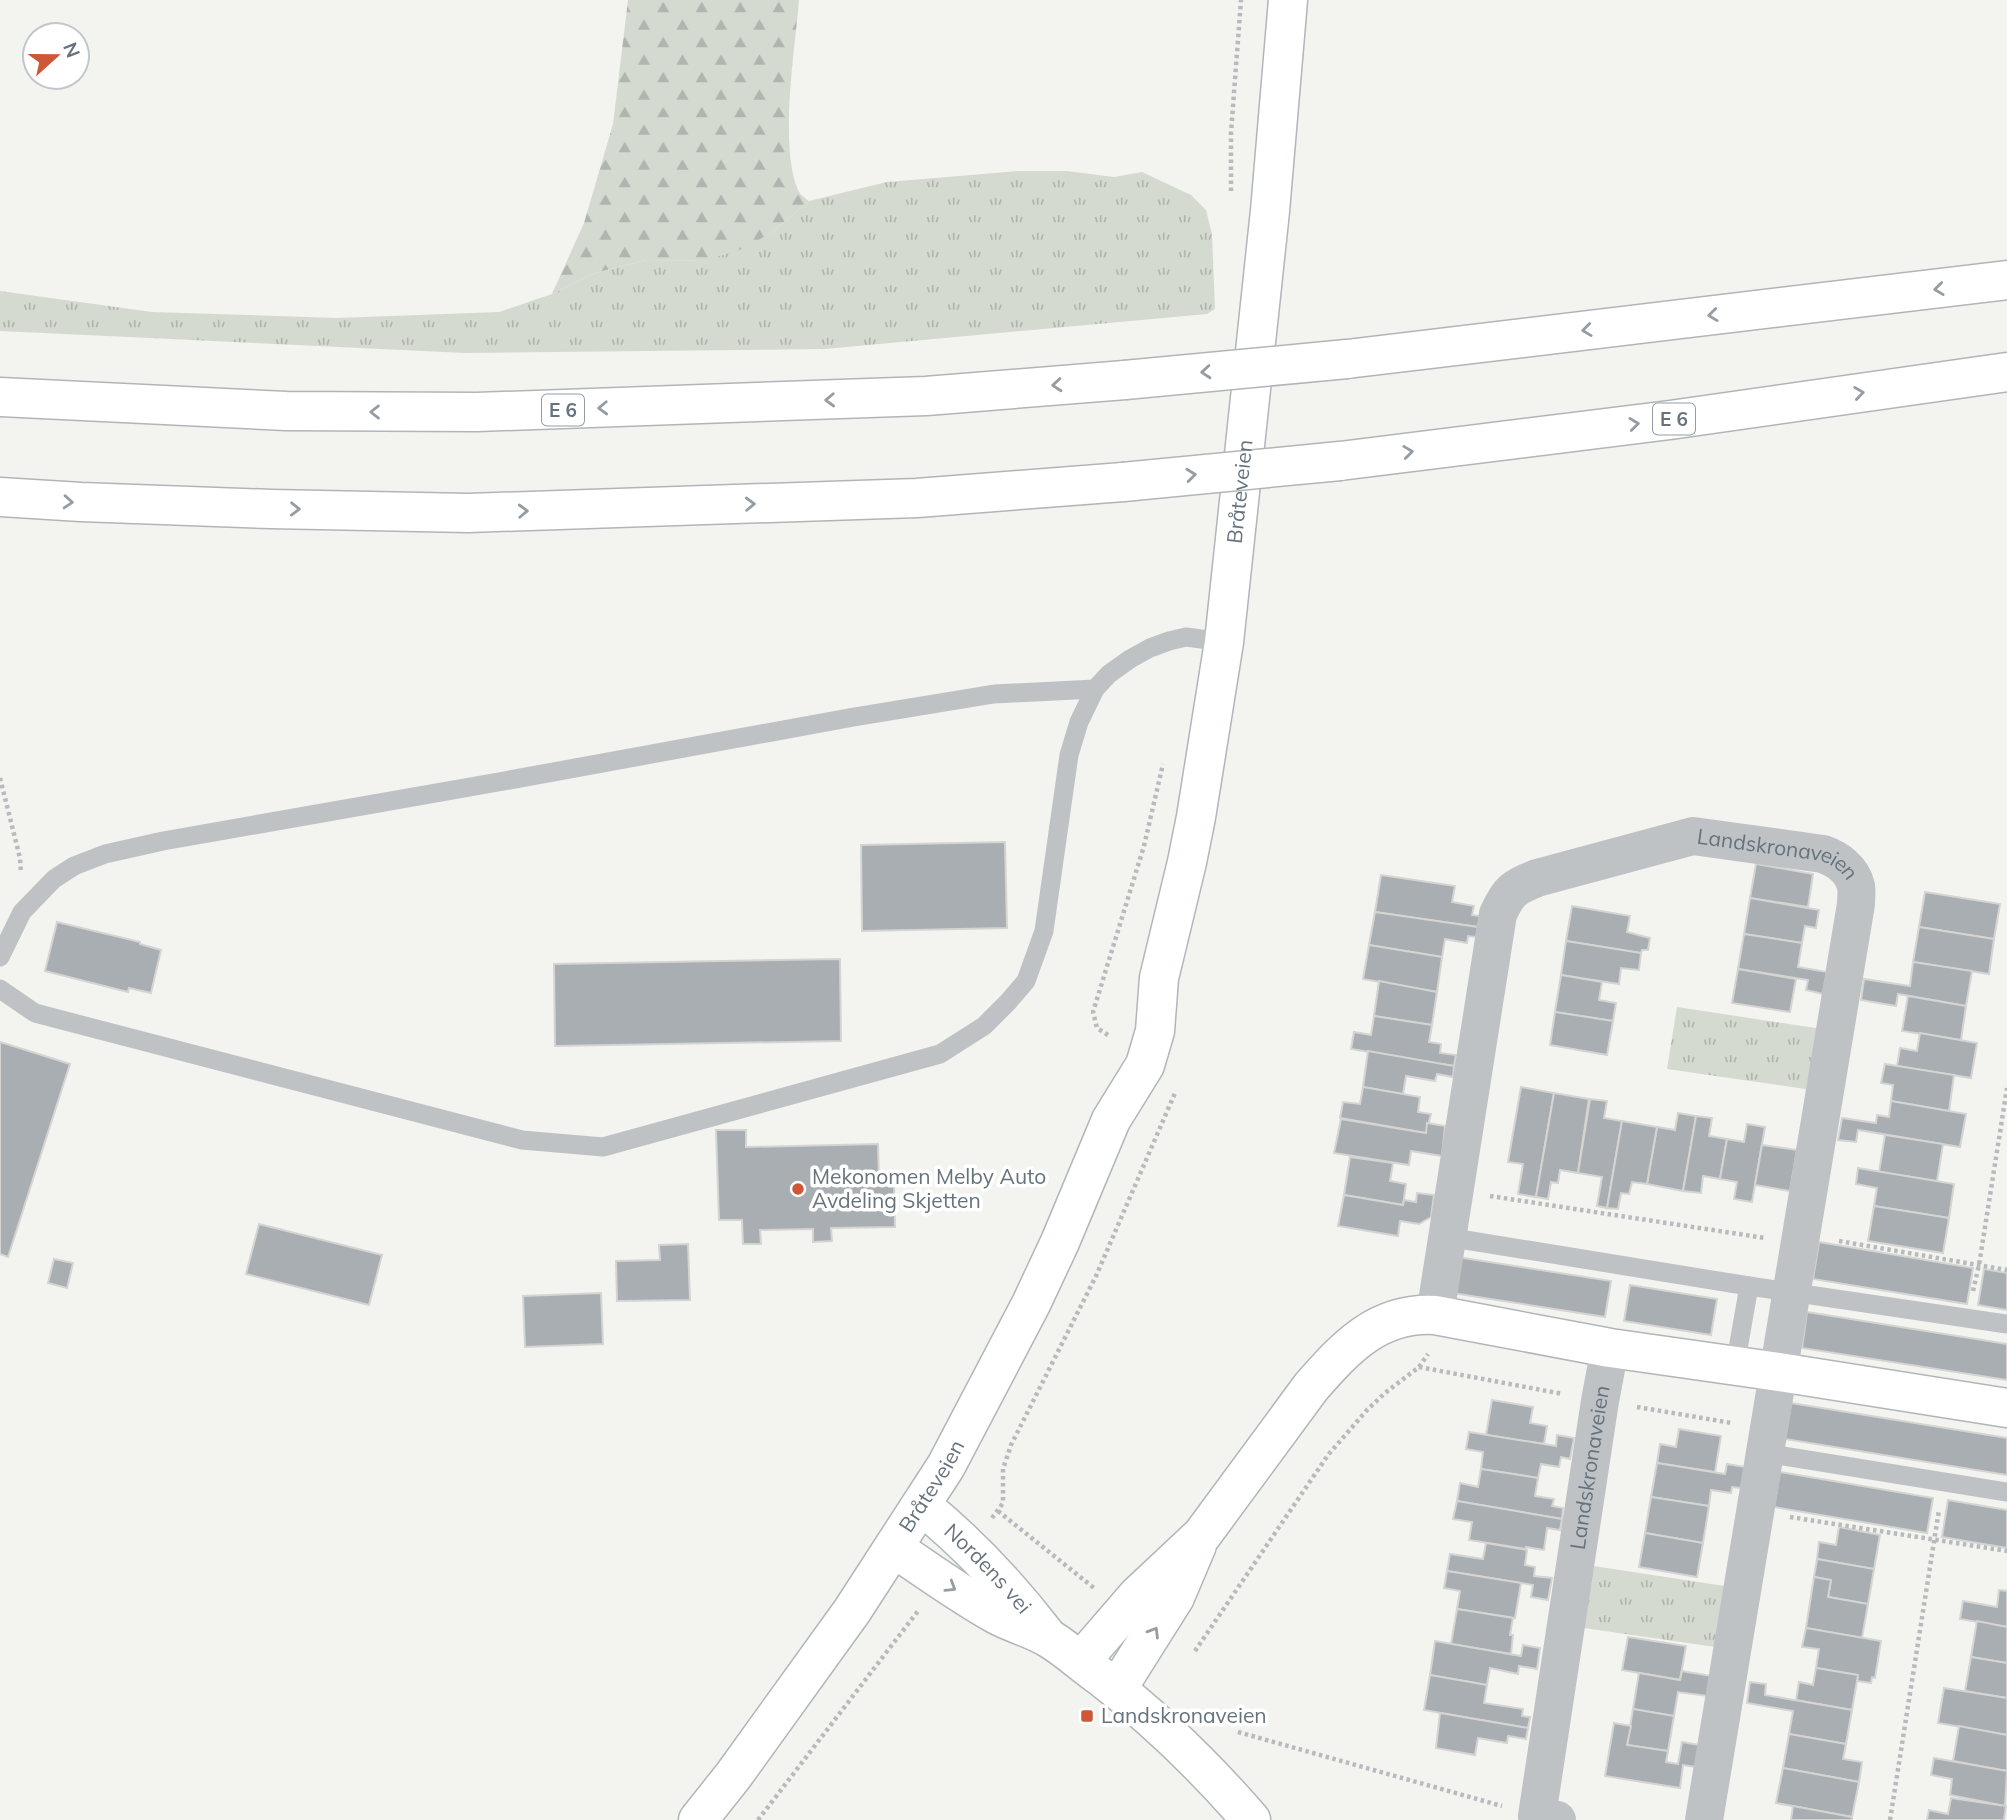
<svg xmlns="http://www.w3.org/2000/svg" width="2007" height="1820" viewBox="0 0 2007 1820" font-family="Mulish,sans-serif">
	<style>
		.grass { fill: url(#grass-tufts) }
		.forest { fill: url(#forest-firs) }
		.building { fill: #a8aeb1; stroke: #d4d4d3; stroke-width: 2 }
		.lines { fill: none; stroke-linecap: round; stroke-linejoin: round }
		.secondary-casing { stroke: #b1b6b9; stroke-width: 41 }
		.highway-casing { stroke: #b2b5b7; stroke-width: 41 }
		.path { stroke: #b8babc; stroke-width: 4.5; stroke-dasharray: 3.5 3.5; stroke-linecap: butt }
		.lane { stroke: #bfc2c4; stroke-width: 19 }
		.street { stroke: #bfc2c4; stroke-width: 38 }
		.secondary { stroke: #fff; stroke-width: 38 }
		.highway { stroke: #fff; stroke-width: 38 }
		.highway-bridge-casing { stroke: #b2b5b7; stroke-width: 41; stroke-linecap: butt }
		.highway-bridge { stroke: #fff; stroke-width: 38 }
		.oneway { stroke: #949da4 }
		.poi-dot { fill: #cd5736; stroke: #fff; stroke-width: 2.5 }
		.labels { text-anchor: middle; stroke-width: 7; stroke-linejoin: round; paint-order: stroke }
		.shield { fill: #fff; stroke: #949da4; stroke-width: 2 }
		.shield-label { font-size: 19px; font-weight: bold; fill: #66737d }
		.street-label { font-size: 21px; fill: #66737d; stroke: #fff }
		.poi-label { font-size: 21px; fill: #66737d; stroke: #fff; text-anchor: start }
	</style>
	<defs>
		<pattern id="grass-tufts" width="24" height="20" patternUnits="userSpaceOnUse" patternTransform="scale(1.75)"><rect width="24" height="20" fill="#d5dad1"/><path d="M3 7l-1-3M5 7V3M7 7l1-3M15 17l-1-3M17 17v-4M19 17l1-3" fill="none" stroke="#b1b5af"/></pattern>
		<pattern id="forest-firs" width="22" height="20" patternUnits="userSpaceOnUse" patternTransform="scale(1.75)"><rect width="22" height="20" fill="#d5dad1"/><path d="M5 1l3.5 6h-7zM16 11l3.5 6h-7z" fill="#b1b5af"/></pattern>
	</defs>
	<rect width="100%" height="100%" fill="#f3f3f0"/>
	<g class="grass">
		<polygon points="1018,171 1067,171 1114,177 1142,172 1191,195 1206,210 1212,234 1215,309 1207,314 825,349 465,353 0,331 0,291 152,312 337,318 499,312 552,294 595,273 646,260 704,261 771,233 809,201 887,182"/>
		<polygon points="1677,1007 1822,1029 1812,1090 1667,1069"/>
		<polygon points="1587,1565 1731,1587 1722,1648 1577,1627"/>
	</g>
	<path class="forest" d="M628,0H799C795,49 779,146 798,190C800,195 805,198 809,201L771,233L742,249L704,261L646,260L595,273L552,294L584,223L613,124Z"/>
	<g class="building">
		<polygon points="1005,842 1007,928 862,931 861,845"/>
		<polygon points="1756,864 1813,874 1808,907 1750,898"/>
		<polygon points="1381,875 1455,886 1452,902 1474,906 1472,915 1480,916 1478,927 1375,912"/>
		<polygon points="1925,892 2000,904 1994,939 1919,927"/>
		<polygon points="1750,898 1819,910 1816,928 1805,926 1802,943 1744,934"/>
		<polygon points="1572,906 1630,916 1627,932 1650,938 1648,950 1642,950 1641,953 1566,941"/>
		<polygon points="1375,912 1478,927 1476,937 1468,936 1467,943 1445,939 1442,957 1369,945"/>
		<polygon points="57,922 140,942 140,944 161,950 151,993 129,988 128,992 45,971"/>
		<polygon points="1919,927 1994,939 1989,974 1913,962"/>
		<polygon points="1744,934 1802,943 1798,967 1827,972 1823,994 1806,990 1808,980 1738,969"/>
		<polygon points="1566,941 1641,953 1639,970 1621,968 1619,984 1561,975"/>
		<polygon points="1369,945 1442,957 1437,992 1363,979"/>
		<polygon points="840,959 841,1041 555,1046 554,964"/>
		<polygon points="1913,962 1972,971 1966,1006 1898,994 1896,1006 1861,1000 1864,979 1910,986"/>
		<polygon points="1738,969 1796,979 1790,1012 1732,1003"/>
		<polygon points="1561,975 1602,982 1599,1000 1616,1003 1613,1021 1555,1012"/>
		<polygon points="1379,981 1437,992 1432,1025 1374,1016"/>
		<polygon points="1908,996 1966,1006 1961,1040 1902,1031"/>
		<polygon points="1555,1012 1613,1021 1607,1055 1550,1045"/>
		<polygon points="1374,1016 1432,1025 1429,1042 1441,1044 1440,1053 1456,1055 1454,1066 1351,1049 1354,1032 1371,1035"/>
		<polygon points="1920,1033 1977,1043 1971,1078 1897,1066 1900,1048 1917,1051"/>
		<polygon points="0,1042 70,1064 8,1257 0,1254"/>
		<polygon points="1368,1051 1454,1066 1453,1077 1437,1074 1435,1081 1406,1076 1403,1094 1363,1087"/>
		<polygon points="1885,1064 1954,1075 1949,1111 1891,1101 1893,1085 1881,1083"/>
		<polygon points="1363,1087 1420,1097 1418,1112 1431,1114 1426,1133 1340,1118 1343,1102 1360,1104"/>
		<polygon points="1521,1087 1554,1093 1536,1197 1518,1194 1523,1164 1508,1162"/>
		<polygon points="1554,1093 1589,1099 1578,1173 1560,1170 1558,1183 1551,1182 1548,1199 1536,1197"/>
		<polygon points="1590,1099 1607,1101 1604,1118 1622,1121 1607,1208 1597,1206 1602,1177 1578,1173"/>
		<polygon points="1891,1101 1966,1114 1960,1147 1858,1130 1856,1142 1838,1140 1842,1118 1876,1123 1877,1115 1889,1117"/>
		<polygon points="1678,1113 1696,1116 1683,1191 1647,1184 1657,1127 1675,1130"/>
		<polygon points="1696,1116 1712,1118 1709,1136 1727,1139 1720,1179 1703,1176 1701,1193 1683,1191"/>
		<polygon points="1341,1119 1426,1133 1427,1123 1445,1126 1442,1156 1411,1151 1409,1165 1334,1153"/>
		<polygon points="1622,1121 1657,1127 1647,1184 1632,1182 1629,1194 1621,1193 1618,1209 1607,1208"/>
		<polygon points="1747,1124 1765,1127 1752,1202 1734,1199 1737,1182 1720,1179 1727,1139 1744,1142"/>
		<polygon points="716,1130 746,1130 746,1147 878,1144 879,1181 894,1181 895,1227 831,1228 832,1241 813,1242 813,1229 760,1230 761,1244 743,1244 742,1220 719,1220"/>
		<polygon points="1885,1135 1943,1144 1937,1181 1879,1172"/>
		<polygon points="1762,1145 1797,1150 1790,1191 1755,1185"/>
		<polygon points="1350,1157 1393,1163 1390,1181 1406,1184 1403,1205 1344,1195"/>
		<polygon points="1858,1168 1954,1184 1949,1218 1874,1206 1877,1188 1856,1184"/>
		<polygon points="1417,1193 1434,1195 1431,1217 1419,1224 1400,1221 1398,1236 1338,1226 1344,1195 1403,1205 1404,1200 1416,1202"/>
		<polygon points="1874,1206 1949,1218 1943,1253 1868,1241"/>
		<polygon points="259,1224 382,1255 369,1305 246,1274"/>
		<polygon points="1819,1242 1973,1268 1967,1304 1813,1279"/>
		<polygon points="688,1244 690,1300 617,1301 616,1261 660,1260 659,1245"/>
		<polygon points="1457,1257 1611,1281 1605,1317 1452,1293"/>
		<polygon points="54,1259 73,1263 67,1288 48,1283"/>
		<polygon points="1984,1269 2007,1273 2007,1310 1978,1305"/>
		<polygon points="1630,1285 1717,1299 1711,1335 1624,1321"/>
		<polygon points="601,1293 603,1344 525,1347 523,1296"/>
		<polygon points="1807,1312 2007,1344 2007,1380 1802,1348"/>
		<polygon points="1492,1400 1533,1407 1530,1423 1547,1426 1544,1444 1486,1435"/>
		<polygon points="1791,1403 2007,1438 2007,1475 1785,1439"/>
		<polygon points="1679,1429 1721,1436 1715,1472 1657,1463 1660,1444 1676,1447"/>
		<polygon points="1469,1432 1556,1446 1557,1435 1574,1438 1570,1459 1561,1457 1559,1467 1541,1464 1538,1478 1481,1469 1483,1452 1466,1449"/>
		<polygon points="1657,1463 1725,1474 1727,1464 1745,1467 1741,1488 1732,1487 1731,1493 1711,1490 1709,1506 1651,1497"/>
		<polygon points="1481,1469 1538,1478 1535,1496 1554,1499 1552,1506 1563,1508 1562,1519 1457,1501 1460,1483 1478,1487"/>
		<polygon points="1780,1472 1933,1498 1927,1533 1774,1507"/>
		<polygon points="1651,1497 1709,1506 1703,1543 1645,1533"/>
		<polygon points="1948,1500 2007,1510 2007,1548 1942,1537"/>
		<polygon points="1457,1501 1562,1519 1560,1530 1547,1528 1544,1550 1526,1547 1526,1549 1469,1540 1472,1522 1453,1519"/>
		<polygon points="1839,1527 1880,1535 1874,1569 1817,1559 1819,1542 1836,1545"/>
		<polygon points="1645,1533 1703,1543 1697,1577 1639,1567"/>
		<polygon points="1486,1543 1527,1550 1525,1565 1535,1567 1534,1576 1552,1578 1548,1600 1531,1597 1533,1585 1447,1571 1450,1554 1483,1559"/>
		<polygon points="1817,1559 1874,1569 1868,1604 1828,1597 1831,1580 1814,1577"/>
		<polygon points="1447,1571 1521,1583 1515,1618 1457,1609 1460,1591 1444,1588"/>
		<polygon points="1814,1577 1831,1580 1828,1597 1868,1604 1862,1638 1806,1628"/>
		<polygon points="1999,1590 2007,1591 2007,1627 1960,1619 1963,1601 1997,1607"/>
		<polygon points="1457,1609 1513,1618 1510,1635 1513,1635 1511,1654 1451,1644"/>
		<polygon points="1977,1621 2007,1627 2007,1663 1971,1657"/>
		<polygon points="1806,1628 1881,1641 1875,1678 1872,1677 1871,1683 1857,1681 1858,1675 1816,1668 1819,1649 1802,1647"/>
		<polygon points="1628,1637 1686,1646 1680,1680 1622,1670"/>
		<polygon points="1435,1641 1521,1656 1523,1645 1540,1648 1537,1669 1519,1666 1518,1674 1490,1668 1487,1685 1430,1675"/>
		<polygon points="1971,1657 2007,1663 2007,1698 1965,1691"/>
		<polygon points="1816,1668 1858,1675 1852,1710 1796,1700 1799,1682 1813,1685"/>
		<polygon points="1682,1671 1711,1676 1708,1696 1678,1692 1674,1716 1633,1709 1639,1673 1680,1680"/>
		<polygon points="1430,1675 1487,1685 1484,1703 1523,1709 1522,1716 1530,1717 1528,1728 1424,1710"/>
		<polygon points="1750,1682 1766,1684 1765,1695 1852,1710 1846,1744 1789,1734 1793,1711 1747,1703"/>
		<polygon points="1944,1688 2007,1698 2007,1735 1938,1723"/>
		<polygon points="1633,1709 1674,1716 1668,1751 1627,1745"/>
		<polygon points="1440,1713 1528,1728 1526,1739 1508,1736 1507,1743 1478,1738 1475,1755 1436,1748"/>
		<polygon points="1614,1723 1631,1726 1627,1745 1668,1751 1666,1762 1678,1764 1682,1742 1699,1745 1695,1767 1683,1765 1680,1788 1605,1776"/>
		<polygon points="1959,1726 2007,1735 2007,1771 1953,1761"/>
		<polygon points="1789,1734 1846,1744 1843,1759 1862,1762 1859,1782 1783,1768"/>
		<polygon points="1934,1758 2007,1771 2005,1806 1950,1795 1952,1779 1931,1775"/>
		<polygon points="1783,1768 1859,1782 1852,1817 1776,1803"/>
		<polygon points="1951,1798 2006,1806 2004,1820 1927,1820 1929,1810 1948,1814"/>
		<polygon points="1793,1806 1852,1817 1852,1820 1791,1820"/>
	</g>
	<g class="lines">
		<g class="secondary-casing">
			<g id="secondary">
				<path id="s3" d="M922,1506C969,1544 1009,1587 1046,1635"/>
				<path d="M894,1548C928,1571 961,1595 997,1615C1014,1624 1034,1629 1050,1639C1068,1650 1084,1665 1101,1677C1156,1719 1206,1768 1251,1820"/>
				<path d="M1081,1661L1138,1595L1202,1535L1311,1387C1346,1347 1378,1312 1435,1315L1610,1348L1779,1372L2007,1408"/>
				<polyline points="1117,1689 1175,1597 1197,1545"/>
				<path id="s4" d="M698,1820L733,1776L852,1611L946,1466L1031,1304L1060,1242L1111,1120L1145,1065L1155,1031L1159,978L1187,862L1196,817L1224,642L1270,211L1288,0"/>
			</g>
		</g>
		<g class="highway-casing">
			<g id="highway">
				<polyline points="1347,359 2007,280"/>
				<polyline points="0,397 286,411 477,412 926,396 1125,380"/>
				<polyline points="1340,461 1670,420 2007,372"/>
				<polyline points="0,497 81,502 271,509 468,513 917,498 1123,482"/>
			</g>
		</g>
		<g class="path">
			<polyline points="1231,191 1231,133 1241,0"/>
			<polyline points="0,778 20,858 21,873"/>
			<polyline points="1108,1035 1097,1028 1093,1012 1144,846 1163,764"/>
			<polyline points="1490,1196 1765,1238"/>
			<polyline points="1839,1241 2007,1270"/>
			<polyline points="1973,1291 1979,1265 2007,1088"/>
			<polyline points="1419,1367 1563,1394"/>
			<polyline points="1637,1407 1732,1423"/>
			<polyline points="998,1511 1094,1588"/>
			<polyline points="1790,1517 2007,1551"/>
			<polyline points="992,1518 1003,1503 1003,1469 1011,1445 1096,1276 1175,1093"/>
			<polyline points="1195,1651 1328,1455 1367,1410 1385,1393 1419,1367 1428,1354"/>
			<polyline points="1238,1732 1502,1806"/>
			<polyline points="758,1820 918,1611"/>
			<polyline points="1890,1820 1939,1510"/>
		</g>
		<g class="lane">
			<polyline points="0,957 22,912 54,879 74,866 105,854 163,841 504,781 854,717 994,694 1095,689"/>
			<polyline points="0,989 35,1013 522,1140 603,1147 940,1054 984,1026 1008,1002 1026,981 1044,931 1069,755 1079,722 1095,689 1109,674 1130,659 1150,648 1169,641 1186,637 1224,642"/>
			<polyline points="1447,1237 1749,1286 2007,1324"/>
			<polyline points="1735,1366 1749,1286"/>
			<polyline points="1765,1453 2007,1492"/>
		</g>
		<g class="street">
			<path id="s1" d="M1435,1315L1498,914C1509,890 1513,888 1537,878L1693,836L1823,854C1837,859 1852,869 1856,886C1857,891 1856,899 1856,904L1704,1820"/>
			<path id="s2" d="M1557,1820L1537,1816L1600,1401L1610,1348"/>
		</g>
		<use href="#secondary" class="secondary"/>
		<use href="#highway" class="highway"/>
		<g class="highway-bridge-casing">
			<g id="highway-bridge">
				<polyline points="1125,380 1347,359"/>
				<polyline points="1123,482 1340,461"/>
			</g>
		</g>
		<use href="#highway-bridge" class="highway-bridge"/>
	</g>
	<defs><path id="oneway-chevron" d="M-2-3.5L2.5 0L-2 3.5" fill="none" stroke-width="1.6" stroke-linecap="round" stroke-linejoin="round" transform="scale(1.75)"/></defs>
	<g class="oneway">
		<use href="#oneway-chevron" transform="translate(1939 289) rotate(173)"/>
		<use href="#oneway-chevron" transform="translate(1713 315) rotate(173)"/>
		<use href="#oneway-chevron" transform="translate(1587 330) rotate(173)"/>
		<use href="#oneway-chevron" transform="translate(1206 372) rotate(175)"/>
		<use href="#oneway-chevron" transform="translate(1057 385) rotate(175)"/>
		<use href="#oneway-chevron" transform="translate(1859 393) rotate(-8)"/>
		<use href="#oneway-chevron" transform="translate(830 400) rotate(178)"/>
		<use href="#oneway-chevron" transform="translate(603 408) rotate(178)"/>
		<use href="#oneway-chevron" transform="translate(375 412) rotate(-180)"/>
		<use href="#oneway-chevron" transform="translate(1634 424) rotate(-7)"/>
		<use href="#oneway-chevron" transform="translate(1408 452) rotate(-7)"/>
		<use href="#oneway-chevron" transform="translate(1191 475) rotate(-6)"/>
		<use href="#oneway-chevron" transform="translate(68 502) rotate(4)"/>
		<use href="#oneway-chevron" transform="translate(750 504) rotate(-2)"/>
		<use href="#oneway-chevron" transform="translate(295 509) rotate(1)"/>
		<use href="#oneway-chevron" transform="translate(523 511) rotate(-2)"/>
		<use href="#oneway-chevron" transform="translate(951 1587) rotate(32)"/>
		<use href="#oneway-chevron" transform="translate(1154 1632) rotate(-59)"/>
	</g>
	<g class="poi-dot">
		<circle cx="798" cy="1189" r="7"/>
		<rect x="1080" y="1709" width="14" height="14" rx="3.5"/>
	</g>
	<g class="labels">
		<g class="shield">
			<rect x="542" y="394.5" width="42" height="31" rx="5"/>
			<rect x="1653" y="403.5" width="42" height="31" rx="5"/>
		</g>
		<g class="shield-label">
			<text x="563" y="417">E 6</text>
			<text x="1674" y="426">E 6</text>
		</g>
		<g class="street-label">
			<text dy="7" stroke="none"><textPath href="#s4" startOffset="1463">Bråteveien</textPath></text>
			<text dy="7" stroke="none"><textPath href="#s1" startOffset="710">Landskronaveien</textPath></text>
			<text dy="7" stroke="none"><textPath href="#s2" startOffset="373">Landskronaveien</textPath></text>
			<text dy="7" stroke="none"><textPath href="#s4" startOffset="408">Bråteveien</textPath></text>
			<text dy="7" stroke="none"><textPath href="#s3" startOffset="91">Nordens vei</textPath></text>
		</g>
		<g class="poi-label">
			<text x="812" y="1184">Mekonomen Melby Auto<tspan x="812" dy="24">Avdeling Skjetten</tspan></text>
			<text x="1101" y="1723">Landskronaveien</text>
		</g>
	</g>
	<g transform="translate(56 56) rotate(69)"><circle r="33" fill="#ffffff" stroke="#c2c7cb" stroke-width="2"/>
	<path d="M0-5L12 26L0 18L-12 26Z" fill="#cd5736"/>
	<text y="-10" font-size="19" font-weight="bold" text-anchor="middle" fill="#66737d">N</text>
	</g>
</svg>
